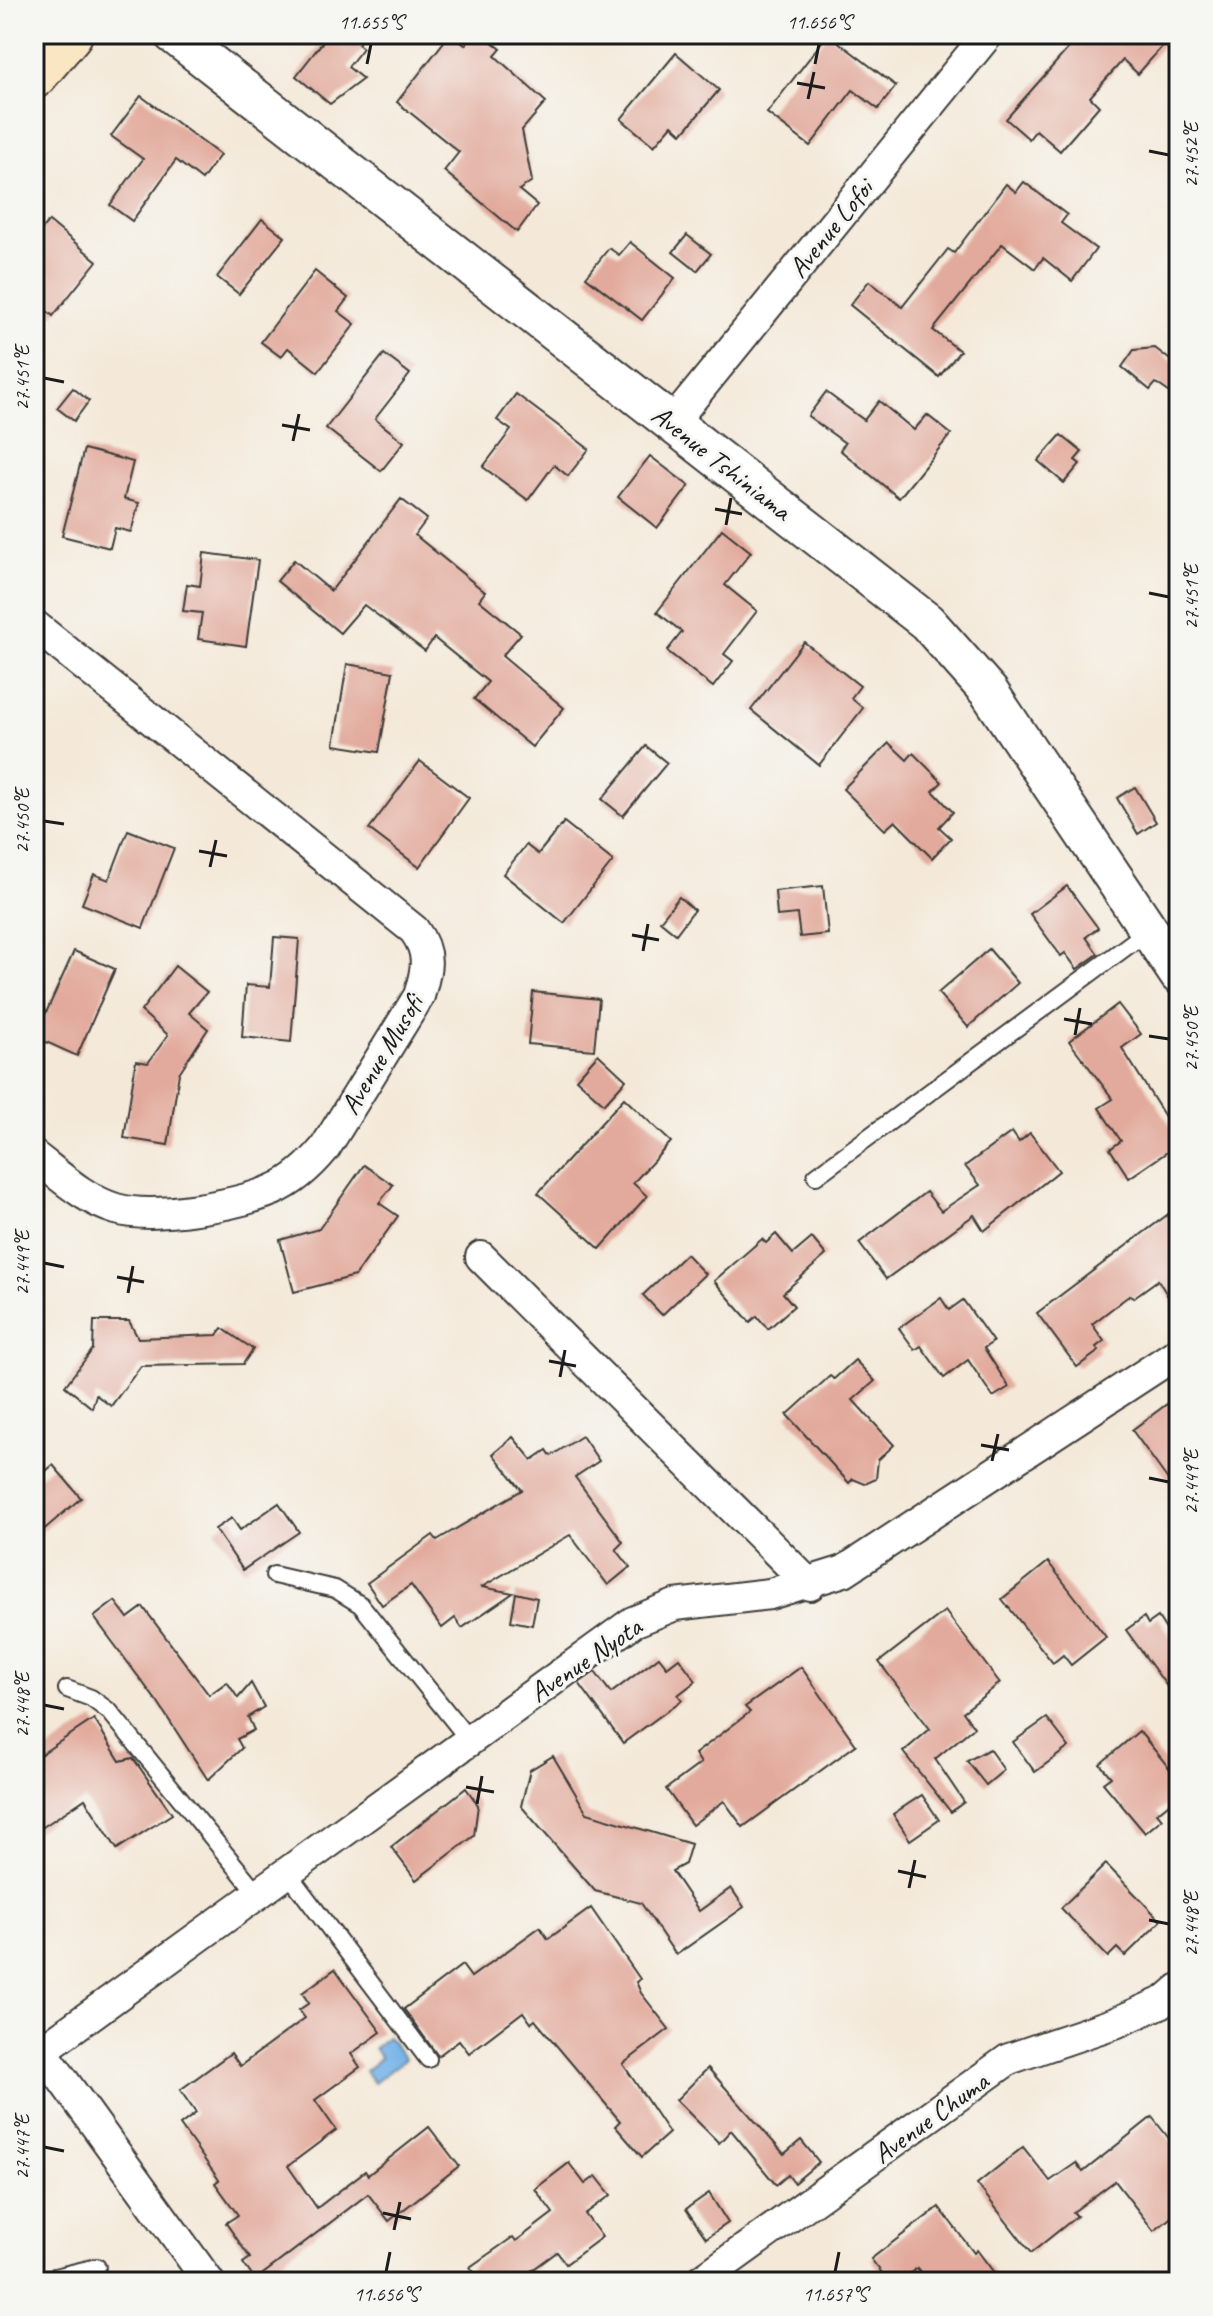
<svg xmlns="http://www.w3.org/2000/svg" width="1213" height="2316" viewBox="0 0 1213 2316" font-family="Caveat,sans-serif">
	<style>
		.water { fill: #75b3e8; stroke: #486882; stroke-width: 2 }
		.building { fill: #e2aa9c }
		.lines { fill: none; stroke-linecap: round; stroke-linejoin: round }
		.service-casing { stroke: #3c3b38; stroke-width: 20 }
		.minor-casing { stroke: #3c3b38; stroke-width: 34 }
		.tertiary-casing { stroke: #3c3b38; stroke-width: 42 }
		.secondary-casing { stroke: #3c3b38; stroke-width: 48 }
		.service { stroke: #fff; stroke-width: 16 }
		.minor { stroke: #fff; stroke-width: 30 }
		.tertiary { stroke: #fff; stroke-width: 38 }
		.secondary { stroke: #fbe6c3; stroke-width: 44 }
		.ticks { fill: none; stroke: #1c1c1c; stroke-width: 3 }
		.labels { text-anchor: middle; stroke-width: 6; stroke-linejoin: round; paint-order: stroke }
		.street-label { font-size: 28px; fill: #1c1c1c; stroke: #f6f6f2 }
		.neatline { fill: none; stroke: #1c1c1c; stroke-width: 3 }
		.ticks-label { font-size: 20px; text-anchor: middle; fill: #1c1c1c }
	</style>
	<rect width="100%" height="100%" fill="#f6f6f2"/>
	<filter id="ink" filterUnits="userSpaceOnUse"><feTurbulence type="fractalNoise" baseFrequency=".0125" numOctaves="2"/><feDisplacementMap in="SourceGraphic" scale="16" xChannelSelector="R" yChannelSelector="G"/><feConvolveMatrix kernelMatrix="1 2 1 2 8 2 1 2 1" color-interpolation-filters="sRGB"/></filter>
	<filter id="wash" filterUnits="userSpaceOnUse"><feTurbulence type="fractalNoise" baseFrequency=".006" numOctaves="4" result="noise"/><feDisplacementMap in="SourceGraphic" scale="32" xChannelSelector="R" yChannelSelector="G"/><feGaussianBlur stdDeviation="1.8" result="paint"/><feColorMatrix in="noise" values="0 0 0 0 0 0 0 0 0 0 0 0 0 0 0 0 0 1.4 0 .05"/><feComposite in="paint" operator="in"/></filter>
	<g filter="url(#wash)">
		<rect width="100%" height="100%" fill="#f4e9d9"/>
		<polygon class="water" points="388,2037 405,2059 374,2083 365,2071 381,2058 374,2048"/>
		<g id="blocks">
			<g class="building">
				<polygon points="329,34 365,34 358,44 363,48 348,67 363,79 330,104 296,76"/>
				<polygon points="450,34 465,45 473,34 482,34 501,49 495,56 546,102 522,130 532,181 519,190 537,205 517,232 444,171 459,152 397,102"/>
				<polygon points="828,34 896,86 878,109 853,90 810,146 767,113"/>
				<polygon points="1081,34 1173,34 1138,74 1123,60 1090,97 1099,106 1060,151 1036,130 1029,139 1006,119"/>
				<polygon points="676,53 719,90 682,134 672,125 654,146 621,119"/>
				<polygon points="141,96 220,155 202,180 176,160 132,221 110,205 143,159 111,136"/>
				<polygon points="1024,182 1067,215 1061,223 1096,249 1072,281 1043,258 1035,269 1002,244 933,330 960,351 939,377 850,305 869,281 902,307 948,249 954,253 1006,184 1016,192"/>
				<polygon points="262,219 285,237 239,294 217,277"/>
				<polygon points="49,221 97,261 53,316 34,300 34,239"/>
				<polygon points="687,235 711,254 697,271 673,252"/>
				<polygon points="630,242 675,278 642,320 586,277 609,248 619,255"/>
				<polygon points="315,271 348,298 338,311 355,324 318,372 288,348 281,357 261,342"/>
				<polygon points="1155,348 1179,367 1179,399 1156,383 1150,390 1122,367 1134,350"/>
				<polygon points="384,354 410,374 375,419 404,442 381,471 326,428"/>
				<polygon points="73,388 89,401 74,421 57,408"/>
				<polygon points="826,392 864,420 879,401 914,430 927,415 951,434 899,498 840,450 845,443 808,416"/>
				<polygon points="516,394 589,449 568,476 554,465 528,500 483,467 511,430 497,420"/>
				<polygon points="1061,435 1082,452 1075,460 1080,464 1064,483 1038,461"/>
				<polygon points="84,449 133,462 124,499 139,503 131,532 115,528 110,548 62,536"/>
				<polygon points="650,456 689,486 657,528 618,497"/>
				<polygon points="401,499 427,519 415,535 485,592 479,600 521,634 502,656 564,708 532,747 474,699 488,682 434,638 425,651 364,605 340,633 277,581 294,560 331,591"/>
				<polygon points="722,529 751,552 725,585 757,611 724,654 733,661 713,687 667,651 682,632 657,612"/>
				<polygon points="204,553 258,560 246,646 198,639 202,613 183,611 187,584 200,586"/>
				<polygon points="804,642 860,686 851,698 863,708 819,765 751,710"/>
				<polygon points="347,664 393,672 379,752 334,745"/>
				<polygon points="889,743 907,760 913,753 942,782 933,791 953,812 939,827 951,838 932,858 895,821 885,830 843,789"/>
				<polygon points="646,746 667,763 623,816 602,799"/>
				<polygon points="420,761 469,798 419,867 369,829"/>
				<polygon points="1135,787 1156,822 1138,834 1117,798"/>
				<polygon points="564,822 613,861 564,923 503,874 526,845 538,854"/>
				<polygon points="128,830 174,848 143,928 82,904 94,874 109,880"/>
				<polygon points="823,886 828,934 800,937 797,914 777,916 775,891"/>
				<polygon points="1067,886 1098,928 1086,937 1098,954 1077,969 1065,953 1061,956 1030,914"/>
				<polygon points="679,897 694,910 676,934 660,921"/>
				<polygon points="274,937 299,939 291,1042 242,1037 246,985 270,987"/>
				<polygon points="989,949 1018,983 968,1027 938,993"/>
				<polygon points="74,951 115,969 77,1056 35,1037"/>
				<polygon points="175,966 207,992 189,1013 208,1029 179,1073 168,1145 124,1138 136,1061 148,1063 168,1035 141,1011"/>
				<polygon points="533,992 599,999 594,1050 528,1044"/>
				<polygon points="1118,1004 1141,1034 1122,1048 1179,1139 1179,1144 1129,1178 1110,1149 1121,1141 1099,1108 1113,1099 1069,1041"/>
				<polygon points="598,1054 626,1080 604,1104 576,1079"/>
				<polygon points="624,1098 671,1142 633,1183 647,1196 600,1249 538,1193"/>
				<polygon points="1012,1132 1019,1142 1030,1133 1059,1171 984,1231 974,1215 886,1279 859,1243 926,1192 941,1211 980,1185 965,1166"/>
				<polygon points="364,1165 393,1185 379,1203 398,1216 355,1276 294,1292 280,1240 319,1229"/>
				<polygon points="1179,1206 1179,1314 1158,1280 1133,1298 1130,1295 1092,1324 1104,1341 1096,1347 1099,1351 1077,1367 1037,1313"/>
				<polygon points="776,1234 793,1254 812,1238 826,1255 783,1293 794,1306 768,1329 757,1316 750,1322 714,1281 762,1239 766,1243"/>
				<polygon points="686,1254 705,1274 662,1315 643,1295"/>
				<polygon points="941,1298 949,1310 963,1300 993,1342 984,1348 1009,1387 993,1397 968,1360 944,1378 921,1346 915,1350 899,1328"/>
				<polygon points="94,1321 129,1321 138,1338 217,1335 222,1328 253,1349 243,1364 141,1366 111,1406 96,1395 92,1408 65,1386 93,1349"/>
				<polygon points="855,1360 875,1381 853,1400 894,1445 878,1460 876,1479 865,1484 853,1479 849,1483 787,1415 830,1376 834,1379"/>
				<polygon points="1167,1404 1179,1420 1179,1495 1132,1430"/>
				<polygon points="582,1436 599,1461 575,1477 623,1542 616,1549 630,1567 608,1585 570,1535 482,1587 513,1593 462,1628 455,1618 442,1628 411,1585 382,1605 367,1583 433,1535 437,1540 522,1490 493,1454 513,1437 532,1460 547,1450 551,1456"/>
				<polygon points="53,1465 81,1498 34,1538 34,1481"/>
				<polygon points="279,1503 299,1532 243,1570 215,1529 232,1518 240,1530"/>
				<polygon points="1048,1562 1106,1637 1071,1665 1063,1655 1053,1663 1002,1599"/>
				<polygon points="516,1593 537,1598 532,1625 511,1621"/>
				<polygon points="115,1601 128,1618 143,1607 209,1695 227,1682 238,1698 251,1683 264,1707 248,1717 254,1730 237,1739 242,1748 208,1780 158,1703 94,1617"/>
				<polygon points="945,1611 1000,1683 963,1712 974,1727 935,1759 964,1802 951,1812 903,1752 930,1729 879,1662"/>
				<polygon points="1144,1617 1148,1624 1158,1617 1179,1650 1179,1703 1126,1630"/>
				<polygon points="659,1657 667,1667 679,1658 696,1681 678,1695 682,1700 623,1743 579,1683 595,1672 611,1693"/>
				<polygon points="801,1667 856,1745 743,1827 724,1801 692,1825 666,1789 701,1763 695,1754 750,1712 745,1707"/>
				<polygon points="1047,1718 1069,1747 1035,1772 1013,1742"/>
				<polygon points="94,1719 120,1761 133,1758 172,1814 117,1849 85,1799 34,1833 34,1759"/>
				<polygon points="1139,1731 1179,1780 1179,1795 1157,1813 1162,1819 1145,1833 1103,1783 1111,1777 1100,1764"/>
				<polygon points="989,1749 1004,1770 986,1785 967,1761"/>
				<polygon points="553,1756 587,1813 691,1844 685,1864 672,1871 699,1911 731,1888 744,1907 676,1955 641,1903 595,1891 521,1806 530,1770"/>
				<polygon points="466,1788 478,1805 474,1836 416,1880 391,1847"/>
				<polygon points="922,1795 939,1820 910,1840 893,1814"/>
				<polygon points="1106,1864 1161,1921 1125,1956 1117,1948 1108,1957 1061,1908"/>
				<polygon points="591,1908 640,1979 636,1982 641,1993 669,2029 623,2064 669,2133 642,2157 615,2126 620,2121 535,2020 531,2023 523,2012 469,2053 459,2040 438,2056 404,2009 462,1965 471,1977 540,1927 548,1939"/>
				<polygon points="335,1969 381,2032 351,2054 360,2067 315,2100 336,2130 288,2166 317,2208 365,2171 368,2175 429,2127 459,2166 389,2221 368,2194 255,2280 243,2263 250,2258 226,2223 238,2215 215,2183 219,2180 180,2125 196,2113 180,2090 231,2053 240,2066 305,2018 299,2010 309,2003 302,1993"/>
				<polygon points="708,2068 784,2154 801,2140 819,2162 794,2183 788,2175 776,2185 731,2130 719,2143 676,2100"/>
				<polygon points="1152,2117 1179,2151 1179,2211 1154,2231 1115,2181 1073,2212 1077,2216 1031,2253 977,2184 1023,2147 1050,2181 1076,2163 1083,2172"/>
				<polygon points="569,2163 585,2184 596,2176 611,2195 585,2214 602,2237 566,2264 557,2252 516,2282 481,2282 470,2267 513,2237 516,2241 553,2213 535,2189"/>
				<polygon points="709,2193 728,2223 706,2238 686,2209"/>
				<polygon points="939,2207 974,2253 977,2250 1001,2282 928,2282 917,2268 898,2282 889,2282 871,2259"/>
			</g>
		</g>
	</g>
	<g filter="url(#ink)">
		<use href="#blocks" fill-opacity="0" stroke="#3c3b38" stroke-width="2"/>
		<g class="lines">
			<g class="service-casing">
				<g id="service">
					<polyline points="816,1176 1149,930"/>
					<polyline points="274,1575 335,1589 361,1605 469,1740"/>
					<polyline points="67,1689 91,1698 110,1712 258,1894"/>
					<polyline points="287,1872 428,2059"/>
					<polyline points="34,2282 97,2267"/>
				</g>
			</g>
			<g class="minor-casing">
				<g id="minor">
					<polyline points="672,423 988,34"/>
					<path d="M34,625L414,930C431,953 427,969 419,996L325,1148C311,1165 294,1181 273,1190C236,1205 155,1220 116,1209C85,1200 59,1175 34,1156"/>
					<polyline points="481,1257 810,1585"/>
					<polyline points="42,2051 209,2282"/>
					<polyline points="34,2056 633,1622 675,1605 770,1594 844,1571 1179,1352"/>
					<polyline points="699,2282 1009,2059 1115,2023 1165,2001 1179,1989"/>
				</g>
			</g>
			<g class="tertiary-casing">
				<polyline id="tertiary" points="173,34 927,622 989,692 1179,975"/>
			</g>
			<g class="secondary-casing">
				<polyline id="secondary" points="34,76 70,34"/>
			</g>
			<use href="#service" class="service"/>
			<use href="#minor" class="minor"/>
			<use href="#tertiary" class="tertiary"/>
			<use href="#secondary" class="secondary"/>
		</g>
	</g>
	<path class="ticks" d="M367,64L371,44M815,64L819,44M797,83L825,88M808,99L814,72M1149,151L1169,155M44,378L64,382M282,425L310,430M293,441L299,414M715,509L742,514M726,525L731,498M1149,593L1169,597M44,821L64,824M199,851L227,856M210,867L216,840M632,935L659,940M643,951L648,924M1064,1019L1092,1024M1075,1035L1080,1008M1149,1036L1169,1039M44,1263L64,1267M117,1277L144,1282M128,1293L133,1266M549,1361L576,1366M560,1377L565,1350M981,1445L1009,1450M992,1461L998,1434M1149,1478L1169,1482M44,1705L64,1709M466,1787L494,1792M477,1804L482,1776M898,1871L926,1877M909,1888L915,1860M1149,1920L1169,1924M44,2147L64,2151M383,2213L411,2219M394,2230L400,2202M386,2272L390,2252M835,2272L839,2252"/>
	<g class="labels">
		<g class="street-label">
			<text transform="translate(830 228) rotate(-51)" y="10">Avenue Lofoi</text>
			<text transform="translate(722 462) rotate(38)" y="10">Avenue Tshiniama</text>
			<text transform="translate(381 1054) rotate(-59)" y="10">Avenue Musofi</text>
			<text transform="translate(585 1659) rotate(-34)" y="10">Avenue Nyota</text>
			<text transform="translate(930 2117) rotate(-36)" y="10">Avenue Chuma</text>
		</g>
	</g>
	<rect width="1213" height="2316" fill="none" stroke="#f6f6f2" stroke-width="88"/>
	<rect x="44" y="44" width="1125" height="2228" class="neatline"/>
	<g class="ticks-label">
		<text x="371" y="29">11.655°S</text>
		<text x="819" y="29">11.656°S</text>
		<text transform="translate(1191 155) rotate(-90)" y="7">27.452°E</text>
		<text transform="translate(22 378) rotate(-90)" y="7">27.451°E</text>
		<text transform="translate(1191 597) rotate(-90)" y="7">27.451°E</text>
		<text transform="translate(22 821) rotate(-90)" y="7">27.450°E</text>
		<text transform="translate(1191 1039) rotate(-90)" y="7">27.450°E</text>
		<text transform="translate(22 1263) rotate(-90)" y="7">27.449°E</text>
		<text transform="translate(1191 1482) rotate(-90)" y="7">27.449°E</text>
		<text transform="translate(22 1705) rotate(-90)" y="7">27.448°E</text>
		<text transform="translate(1191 1924) rotate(-90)" y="7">27.448°E</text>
		<text transform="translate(22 2147) rotate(-90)" y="7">27.447°E</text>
		<text x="386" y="2301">11.656°S</text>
		<text x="835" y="2301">11.657°S</text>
	</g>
</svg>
